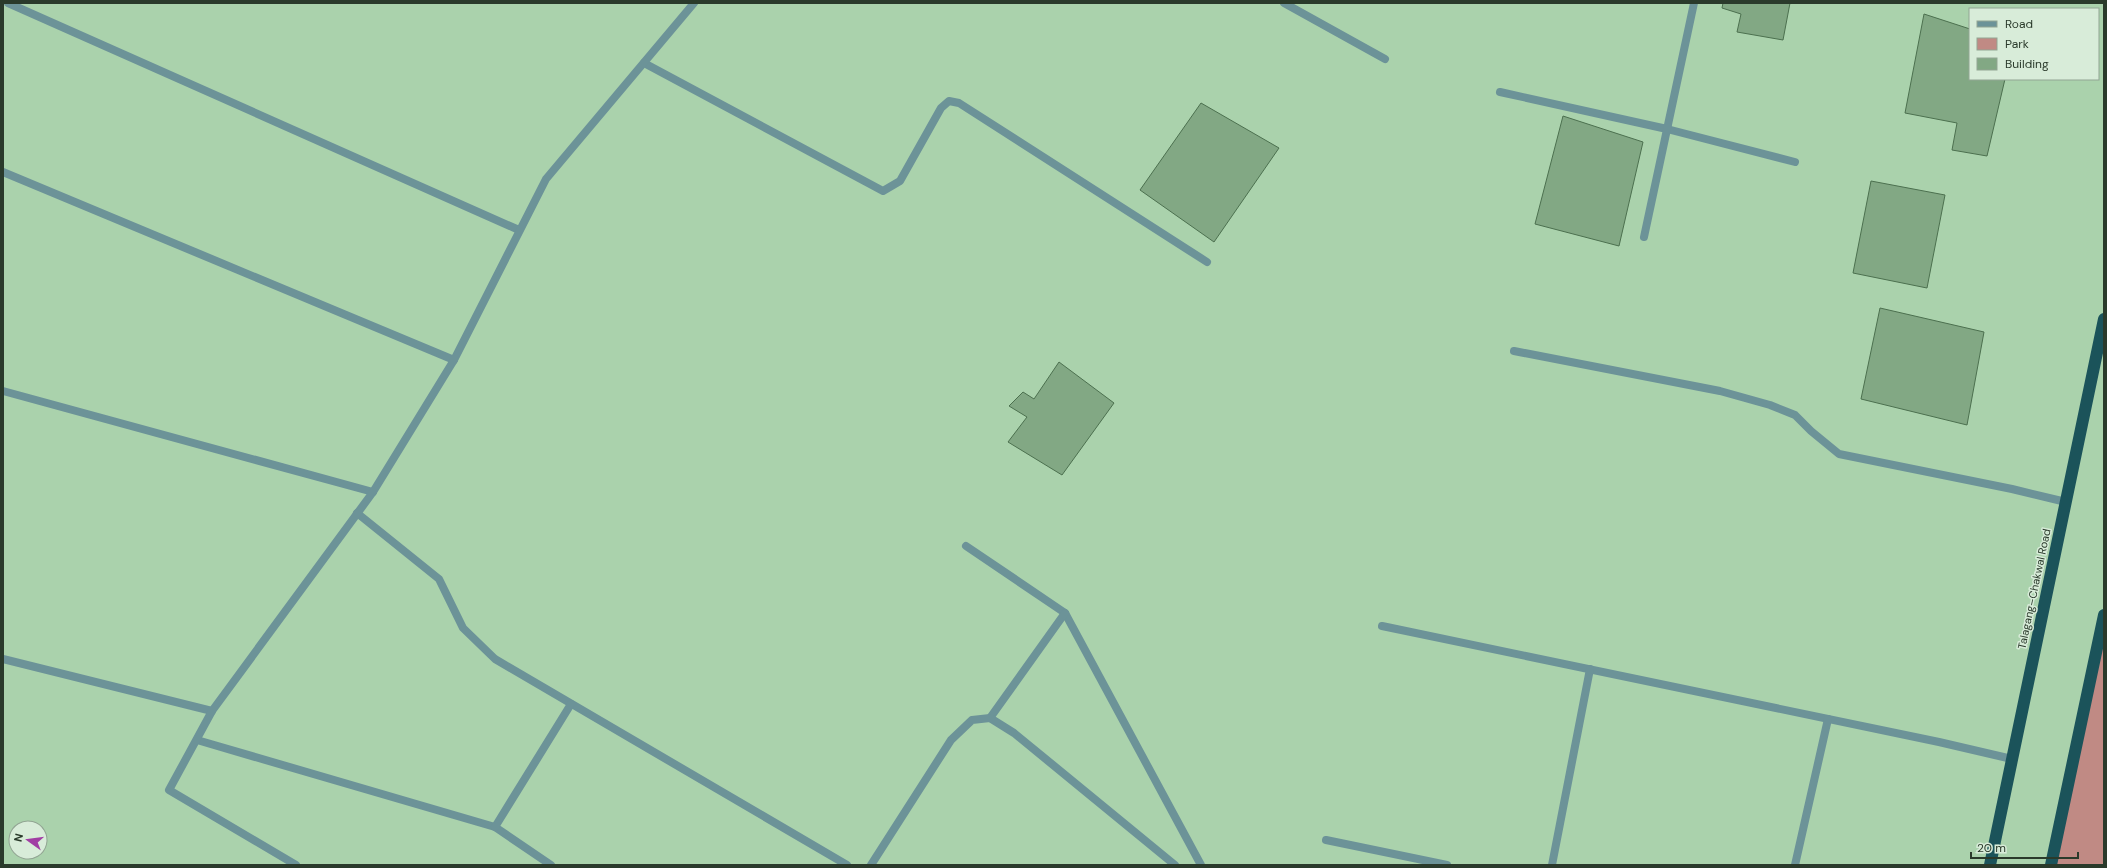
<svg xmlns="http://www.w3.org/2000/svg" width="2107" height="868" viewBox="0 0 2107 868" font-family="'DM Sans',sans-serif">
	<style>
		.green { fill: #c08a84 }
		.building { fill: #82a884; stroke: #4c704f }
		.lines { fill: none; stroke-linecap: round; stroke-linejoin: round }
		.lane { stroke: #6c9398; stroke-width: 8 }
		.street { stroke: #6c9398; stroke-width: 8 }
		.highway { stroke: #1b535a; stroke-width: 12 }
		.labels { text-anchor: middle; stroke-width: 3; stroke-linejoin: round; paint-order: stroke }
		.street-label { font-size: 11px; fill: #2a3a2b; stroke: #d8ecd9 }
	</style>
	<rect width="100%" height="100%" fill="#aad2ac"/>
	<polygon class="green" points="2104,619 2104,865 2052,865"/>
	<g class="building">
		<polygon points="1723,3 1790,3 1783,40 1737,32 1741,14 1722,8"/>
		<polygon points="1924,14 1970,29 1970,79 2005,79 1987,156 1952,150 1957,123 1905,113"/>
		<polygon points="1201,103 1279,148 1214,242 1140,190"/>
		<polygon points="1563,116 1643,142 1619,246 1535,224"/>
		<polygon points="1871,181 1945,195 1927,288 1853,273"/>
		<polygon points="1880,308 1984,332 1967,425 1861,399"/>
		<polygon points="1059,362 1114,403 1062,475 1008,442 1027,417 1009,406 1023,392 1034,399"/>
	</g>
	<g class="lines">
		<g class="lane">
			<polyline points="1500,92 1667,129 1795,162"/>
			<polyline points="1644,237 1694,3"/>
			<polyline points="1514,351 1720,391 1770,405 1795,415 1811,431 1839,454 2012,489 2066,502"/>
			<polyline points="357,513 439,579 463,628 495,659 847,865"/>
			<polyline points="966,546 1065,613 1201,865"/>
			<polyline points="1382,626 1939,742 2012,759"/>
			<polyline points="990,718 1065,613"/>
			<polyline points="197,740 495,827 551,865"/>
			<polyline points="495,827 571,704"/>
			<polyline points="1326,840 1447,865"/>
			<polyline points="871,865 951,740 972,720 990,718 1014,733 1175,865"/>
			<polyline points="1552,865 1590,669"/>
			<polyline points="1795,865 1828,719"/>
		</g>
		<g class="street">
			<polyline points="8,3 519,230"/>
			<polyline points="1284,3 1385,59"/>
			<polyline points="644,63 883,191 900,181 941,108 949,101 959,103 1207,262"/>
			<polyline points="3,172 454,360"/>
			<polyline points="3,391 373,492"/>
			<polyline points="3,659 212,711"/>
			<polyline points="296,865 169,790 212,711 373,492 454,360 546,179 694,3"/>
		</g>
		<g class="highway">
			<polyline points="1990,865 2104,319"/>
			<polyline points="2051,865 2104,615"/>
		</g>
	</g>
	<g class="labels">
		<g class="street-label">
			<text transform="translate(2034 589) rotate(-78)" y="4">Talagang–Chakwal Road</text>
		</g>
	</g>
	<rect width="2107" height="868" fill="none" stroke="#2a3a2b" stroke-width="8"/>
	<rect x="1969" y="8" width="130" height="72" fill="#d8ecd9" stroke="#92a593"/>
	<rect x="1977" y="21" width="20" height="6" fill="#6c9398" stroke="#92a593"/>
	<text x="2005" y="28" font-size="12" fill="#2a3a2b">Road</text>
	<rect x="1977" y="38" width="20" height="12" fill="#c08a84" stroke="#92a593"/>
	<text x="2005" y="48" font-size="12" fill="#2a3a2b">Park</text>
	<rect x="1977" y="58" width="20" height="12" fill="#82a884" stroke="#92a593"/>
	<text x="2005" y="68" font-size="12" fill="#2a3a2b">Building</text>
	<g transform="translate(28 840) rotate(284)"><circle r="19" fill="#d8ecd9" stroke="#92a593"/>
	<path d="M0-3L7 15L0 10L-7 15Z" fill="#a13ea4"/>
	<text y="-6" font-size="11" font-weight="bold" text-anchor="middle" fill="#2a3a2b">N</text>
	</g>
	<path d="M1971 852v6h107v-6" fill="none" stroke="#2a3a2b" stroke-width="2"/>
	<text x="1977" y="852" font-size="12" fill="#2a3a2b" stroke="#d8ecd9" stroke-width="3" paint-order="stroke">20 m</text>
</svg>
